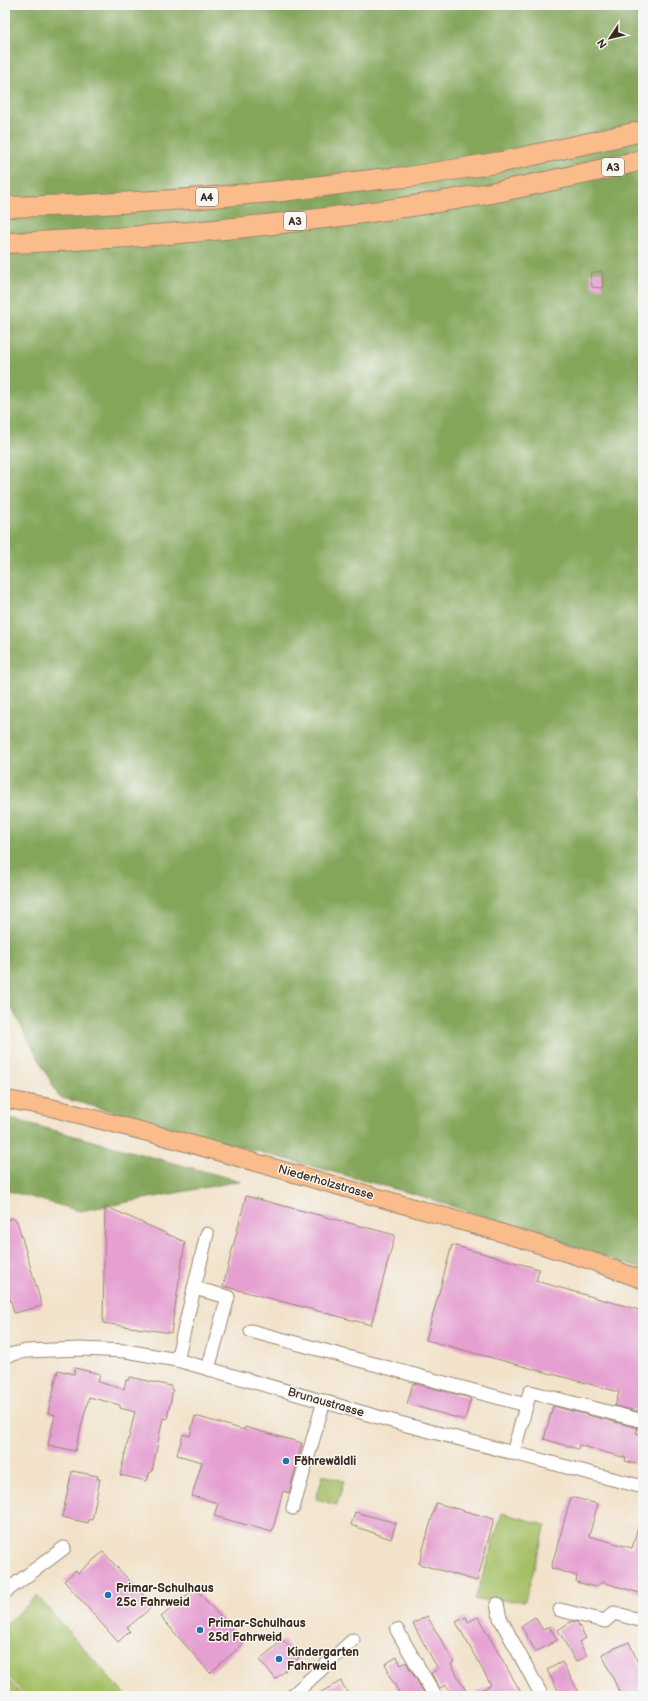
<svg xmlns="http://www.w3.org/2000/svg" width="648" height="1701" viewBox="0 0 648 1701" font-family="'Balsamiq Sans',sans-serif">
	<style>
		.green { fill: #a4bf65; stroke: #707442 }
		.forest { fill: #83a65a; stroke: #5f683c }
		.building { fill: #e59fd1 }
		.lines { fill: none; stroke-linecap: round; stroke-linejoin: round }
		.minor-casing { stroke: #968674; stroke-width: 15 }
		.major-casing { stroke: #968674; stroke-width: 19 }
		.highway-casing { stroke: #968674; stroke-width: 22 }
		.minor { stroke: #fff; stroke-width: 13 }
		.major { stroke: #f9bc8a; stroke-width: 17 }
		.highway { stroke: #f9bc8a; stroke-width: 20 }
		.poi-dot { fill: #1f6fb2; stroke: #f6f6f2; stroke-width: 1.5 }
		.labels { text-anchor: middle; stroke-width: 3; stroke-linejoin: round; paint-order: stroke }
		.shield { fill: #f6f6f2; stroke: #73675e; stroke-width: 1 }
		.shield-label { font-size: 11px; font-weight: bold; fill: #3b2a1e }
		.street-label { font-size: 12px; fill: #3b2a1e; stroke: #f6f6f2 }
		.poi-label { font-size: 12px; font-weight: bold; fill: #3b2a1e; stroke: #f6f6f2; text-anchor: start }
	</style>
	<rect width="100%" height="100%" fill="#f6f6f2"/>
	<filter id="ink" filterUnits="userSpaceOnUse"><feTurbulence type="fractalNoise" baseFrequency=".025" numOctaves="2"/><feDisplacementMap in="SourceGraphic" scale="8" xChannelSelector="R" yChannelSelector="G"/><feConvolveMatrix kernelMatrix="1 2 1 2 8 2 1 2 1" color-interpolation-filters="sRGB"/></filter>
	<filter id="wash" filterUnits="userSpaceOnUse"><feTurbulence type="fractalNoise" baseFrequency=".012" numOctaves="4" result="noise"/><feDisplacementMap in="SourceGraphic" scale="16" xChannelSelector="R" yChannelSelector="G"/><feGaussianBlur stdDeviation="0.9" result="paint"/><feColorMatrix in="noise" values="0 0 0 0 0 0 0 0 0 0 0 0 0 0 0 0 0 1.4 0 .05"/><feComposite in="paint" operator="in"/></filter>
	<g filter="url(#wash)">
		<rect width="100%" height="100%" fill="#f2e2ca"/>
		<g class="green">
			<polygon points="323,1475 344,1481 337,1505 316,1499"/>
			<polygon points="502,1513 546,1525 525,1601 475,1600"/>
			<polygon points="37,1596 126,1696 26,1696 5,1672 5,1625"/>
			<polygon points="5,1676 23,1696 11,1696 5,1689"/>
		</g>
		<g class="forest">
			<polygon points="5,5 643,5 643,1265 640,1268 421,1196 59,1097 5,996"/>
			<polygon points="5,1117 240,1181 80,1211 5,1190"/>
		</g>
		<g id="blocks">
			<g class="building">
				<polygon points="602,271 603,288 592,287 590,273"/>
				<polygon points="246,1196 395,1235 371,1325 223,1286"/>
				<polygon points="105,1206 185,1242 171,1333 103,1323"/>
				<polygon points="12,1218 17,1221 42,1306 14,1313 10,1298 5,1299 5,1220"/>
				<polygon points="452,1245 539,1269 536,1281 643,1311 642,1412 615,1406 619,1392 426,1340"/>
				<polygon points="75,1368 100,1374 98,1382 124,1389 126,1380 129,1380 130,1377 171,1386 171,1389 173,1390 167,1419 163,1418 152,1472 150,1472 147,1481 120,1475 135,1412 120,1408 120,1405 89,1397 75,1451 48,1445 55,1415 48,1413 58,1370 74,1374"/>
				<polygon points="413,1383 471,1398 465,1420 407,1404"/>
				<polygon points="553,1406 638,1428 636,1433 643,1435 643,1466 625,1461 626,1458 604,1452 579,1445 578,1449 544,1439"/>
				<polygon points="195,1416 244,1430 245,1427 302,1443 289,1493 283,1491 272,1532 214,1516 218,1503 192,1496 202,1462 177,1455 183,1434 190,1436"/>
				<polygon points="72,1471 98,1476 97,1479 100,1479 92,1520 89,1519 88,1523 62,1517"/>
				<polygon points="571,1497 598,1504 589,1536 632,1548 640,1519 643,1520 643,1594 602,1582 596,1587 576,1582 577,1576 551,1568"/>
				<polygon points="436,1503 494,1519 477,1581 419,1564"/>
				<polygon points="355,1512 396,1523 391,1539 351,1525"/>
				<polygon points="103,1552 153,1606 127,1628 130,1631 118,1642 64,1581 76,1570 78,1573"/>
				<polygon points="195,1588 244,1643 210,1673 161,1617"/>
				<polygon points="427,1616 454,1662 451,1664 469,1696 452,1696 446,1685 440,1688 431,1673 438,1669 413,1624"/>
				<polygon points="466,1617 468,1622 478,1617 523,1696 470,1696 491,1685 456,1622"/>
				<polygon points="535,1617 543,1630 549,1626 557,1640 536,1652 521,1626"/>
				<polygon points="572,1621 577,1622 586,1638 579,1642 587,1656 576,1662 558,1630"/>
				<polygon points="283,1640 299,1658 276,1679 259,1660"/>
				<polygon points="629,1642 643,1674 643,1696 621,1696 602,1654"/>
				<polygon points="397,1657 401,1665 406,1662 426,1696 401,1696 387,1672 389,1671 385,1664"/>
				<polygon points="562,1662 581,1696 561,1696 547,1670"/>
				<polygon points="341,1681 349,1696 314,1696"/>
			</g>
		</g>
	</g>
	<g filter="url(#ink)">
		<use href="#blocks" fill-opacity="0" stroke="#968674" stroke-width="1"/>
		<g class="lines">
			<g class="minor-casing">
				<g id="minor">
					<polyline points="194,1288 228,1297 208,1369"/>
					<polyline points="251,1331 526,1405"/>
					<polyline points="5,1356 26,1351 81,1349 126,1351 177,1360 403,1424 643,1487"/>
					<polyline points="177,1360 207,1234"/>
					<polyline points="513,1453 530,1392 643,1421"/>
					<polyline points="293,1508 324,1401"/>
					<polyline points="5,1592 64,1548"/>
					<polyline points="497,1604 500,1618 542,1696"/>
					<polyline points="560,1610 605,1621 614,1613 643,1621"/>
					<polyline points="397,1630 435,1696"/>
					<polyline points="292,1696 353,1640"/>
				</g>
			</g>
			<g class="major-casing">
				<polyline id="major" points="5,1099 53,1108 177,1140 492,1230 589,1260 643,1280"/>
			</g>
			<g class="highway-casing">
				<g id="highway">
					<polyline points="5,207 84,205 190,199 282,191 379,179 408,177 502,162 643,131"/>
					<path d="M5,243C46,242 87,239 128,237C240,229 352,217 462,198C523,188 583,174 643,160"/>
				</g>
			</g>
			<use href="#minor" class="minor"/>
			<use href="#major" class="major"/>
			<use href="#highway" class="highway"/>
		</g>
	</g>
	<g class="poi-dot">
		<circle cx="286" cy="1461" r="4"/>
		<circle cx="108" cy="1595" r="4"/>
		<circle cx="200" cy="1630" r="4"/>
		<circle cx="279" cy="1659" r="4"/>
	</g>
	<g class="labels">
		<g class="shield">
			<rect x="602" y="158" width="22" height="18" rx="3"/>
			<rect x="196" y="188" width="22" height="18" rx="3"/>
			<rect x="284" y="212" width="22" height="18" rx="3"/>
		</g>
		<g class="shield-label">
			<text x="613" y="171">A3</text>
			<text x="207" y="201">A4</text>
			<text x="295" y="225">A3</text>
		</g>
		<g class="street-label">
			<text transform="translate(326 1182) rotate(16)" y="4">Niederholzstrasse</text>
			<text transform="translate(326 1402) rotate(16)" y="4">Brunaustrasse</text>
		</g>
		<g class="poi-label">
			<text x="294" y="1465">Föhrewäldli</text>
			<text x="116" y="1592">Primar-Schulhaus<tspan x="116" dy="14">25c Fahrweid</tspan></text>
			<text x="208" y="1627">Primar-Schulhaus<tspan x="208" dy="14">25d Fahrweid</tspan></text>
			<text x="287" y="1656">Kindergarten<tspan x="287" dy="14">Fahrweid</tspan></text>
		</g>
	</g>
	<rect width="648" height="1701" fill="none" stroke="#f6f6f2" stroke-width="20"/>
	<g transform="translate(610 38) rotate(235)" stroke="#f6f6f2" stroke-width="3" paint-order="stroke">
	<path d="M0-3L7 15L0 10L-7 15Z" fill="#3b2a1e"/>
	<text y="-6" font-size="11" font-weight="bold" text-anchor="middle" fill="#3b2a1e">N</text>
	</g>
</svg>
